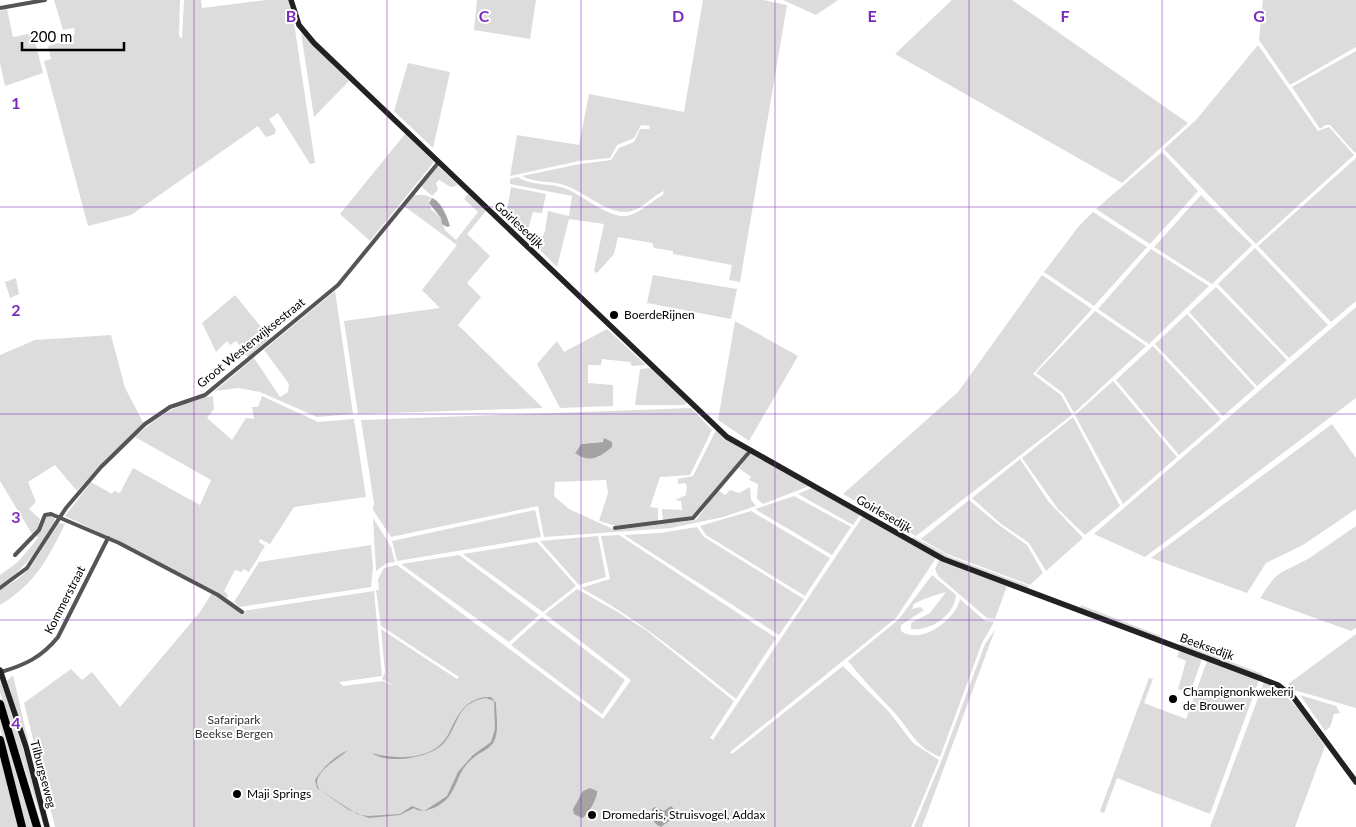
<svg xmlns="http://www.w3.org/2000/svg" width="1356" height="827" viewBox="0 0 1356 827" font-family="Lato,sans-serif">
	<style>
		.green { fill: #dcdcdc; fill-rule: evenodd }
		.water { fill: #a3a3a3 }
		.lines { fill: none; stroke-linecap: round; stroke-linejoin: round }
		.highway-casing { stroke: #dbdbdb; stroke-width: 10 }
		.street { stroke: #555; stroke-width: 4 }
		.secondary { stroke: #222; stroke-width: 5.5 }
		.highway { stroke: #000; stroke-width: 8 }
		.grid { fill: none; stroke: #7b2cbf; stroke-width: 1; stroke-opacity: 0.55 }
		.poi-dot { fill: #000; stroke: #fff; stroke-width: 2 }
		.labels { text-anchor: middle; stroke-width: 4; stroke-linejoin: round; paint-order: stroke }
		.street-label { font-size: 12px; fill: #000; stroke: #fff }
		.poi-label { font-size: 12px; fill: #000; stroke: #fff; text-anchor: start }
		.park-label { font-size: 12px; fill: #333; stroke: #fff }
		.grid-label { font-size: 16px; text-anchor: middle; font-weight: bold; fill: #7b2cbf; stroke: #fff; stroke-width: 4; stroke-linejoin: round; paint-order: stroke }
	</style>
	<rect width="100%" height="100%" fill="#fff"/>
	<g class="green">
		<polygon points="54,0 180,0 179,36 182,39 184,0 201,0 202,8 266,0 288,0 295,29 315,163 310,164 278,113 269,119 276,130 275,134 266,137 258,126 131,215 88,226 44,61 51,59 48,46 65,41 64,37 75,34 74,28 63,30"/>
		<polygon points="477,0 536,0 530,39 474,30"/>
		<path d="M703,0H763L787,5L740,282L729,280L732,265L673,254V251L654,248L652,243L618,237L614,254L597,273L594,271L604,224L569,219L557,267L538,248L545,231L548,211L569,216L572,196L510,184V179L518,177C533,187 551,182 567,189C583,196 609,218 626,216C640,214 651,201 663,195L664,191C652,196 641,211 627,212C607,213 585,193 567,186C553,180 536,184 522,176L580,164L611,160L619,148L634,142L640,129H649L650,126L641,125L634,138L617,145L610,158L579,161L510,176L517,135L579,145L589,94L684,112Z"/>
		<polygon points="783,0 838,0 816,15"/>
		<polygon points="952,0 1012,0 1188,123 1122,183 895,54"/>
		<polygon points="1263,0 1356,0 1356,47 1290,85 1259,40"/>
		<polygon points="7,9 13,37 33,33 43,73 5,86 0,63 0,11"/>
		<polygon points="301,33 349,81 314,117"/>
		<polygon points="1258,45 1318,131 1329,127 1354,155 1256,244 1164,149 1196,120"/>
		<polygon points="1356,51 1356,152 1355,153 1330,125 1325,125 1320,129 1292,87"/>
		<polygon points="408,63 450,72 433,148 394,111"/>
		<polygon points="405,134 434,162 370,241 340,214"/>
		<polygon points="1162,152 1198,191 1150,244 1096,209"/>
		<polygon points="1356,158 1356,301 1331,322 1258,246"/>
		<polygon points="438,166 458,185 451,187 439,180 436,183 438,190 432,196 421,186"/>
		<polygon points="511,187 546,194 542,213 533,212 526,236 506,217"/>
		<polygon points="468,194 486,211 467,234 490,256 467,283 481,297 458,325 543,408 358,414 344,321 440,308 422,290 457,245 404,206 413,195 425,195 432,198 429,200 431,209 441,218 445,230 456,240 478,212 464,199"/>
		<polygon points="1201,195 1252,245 1212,284 1154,247"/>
		<polygon points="1093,212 1147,247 1094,306 1044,272 1079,226"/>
		<polygon points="1255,248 1328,325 1289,358 1218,284"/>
		<polygon points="1151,249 1209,286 1149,344 1098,309"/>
		<polygon points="653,275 737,289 731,319 647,303"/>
		<polygon points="1042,275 1092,309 1033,374 1061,395 1072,415 916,536 843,494 958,392"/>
		<polygon points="16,278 19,294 10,298 5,282"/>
		<polygon points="1216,287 1287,360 1257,386 1189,312"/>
		<polygon points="335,291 353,414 317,417 260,392 238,388 215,391 254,358 280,397 288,392 289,384 264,350"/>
		<polygon points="235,295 270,338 248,357 236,341 230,345 227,341 216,352 202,323"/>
		<polygon points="1356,307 1356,398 1145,557 1094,534"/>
		<polygon points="1095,311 1146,346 1074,413 1063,393 1036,373"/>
		<polygon points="1187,314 1255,388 1223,416 1155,344"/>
		<polygon points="735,321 798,356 749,441 718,420"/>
		<polygon points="607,329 646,365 632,366 630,362 602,359 601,365 588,365 588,383 613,385 613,406 560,408 537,364 557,341 564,352"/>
		<polygon points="111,335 125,388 144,424 107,458 77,491 55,465 28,482 36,502 29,509 40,519 38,528 32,534 0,481 0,355 35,340"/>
		<polygon points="1153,346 1221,419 1179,455 1116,380"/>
		<polygon points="651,368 687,403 684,405 635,405 640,369"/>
		<polygon points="1113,381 1177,457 1123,504 1075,415"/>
		<path d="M213,396L214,409L207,418L232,440L246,418L254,419L252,407H258L262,396L318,422L354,419L366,497L294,507L270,544L260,539L259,542L265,546L249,572L243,569L242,572L235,570L224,591L228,595L227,598L128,546L65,516L91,482L112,494L114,491L120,493L133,468L200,505L211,480L135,437C158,416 181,401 213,396Z"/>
		<path d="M691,408L712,430L690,475L660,477L650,507L658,508V522L616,526L599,521L608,493L606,480L555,482L554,496L569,509L615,530L696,520L718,490L725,495L730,490L739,493L750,487L751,500L756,506L723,517L671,528L544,537L538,506L391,537L373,510L374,503L361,420ZM608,441L610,442L599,457L575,452L581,444Z"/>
		<polygon points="1073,417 1120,506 1085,535 1058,509 1022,458"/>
		<polygon points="1332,424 1356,458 1356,509 1303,545 1266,563 1247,593 1151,558"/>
		<polygon points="716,430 746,450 746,454 708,497 696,515 663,521 662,509 682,510 681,501 675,500 686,495 687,486 685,483 678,484 678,479 693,476"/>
		<polygon points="751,453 809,486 763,504 757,499 758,484 749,480 751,477 739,468"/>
		<polygon points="1020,459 1048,501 1083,538 1046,571 1029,543 1000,523 972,498"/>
		<polygon points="812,488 860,515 853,525 798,494"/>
		<polygon points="794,496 851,527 832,555 755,509"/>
		<polygon points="969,500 999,525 1027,545 1043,573 1030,585 947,554 921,539"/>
		<polygon points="535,510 541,537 397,561 392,541"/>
		<polygon points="751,511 830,558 805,596 706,535 700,526"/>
		<path d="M48,515L55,517V521C39,547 26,569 0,585V575L18,562L38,538L36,536Z"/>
		<polygon points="863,516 936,558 896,618 730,752 732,754 843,666 889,712 913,743 939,760 911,827 55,827 24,703 71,669 82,680 92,672 120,707 200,612 212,593 243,611 374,591 382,676 339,682 343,686 383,681 396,687 382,679 385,672 381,629 457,679 459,677 381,626 376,590 379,590 378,579 384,568 397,565 603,719 631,680 545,614 577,589 616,611 647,631 734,701 710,738 713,740"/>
		<polygon points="373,518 391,547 395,562 387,563 376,571"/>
		<path d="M59,523L65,524C47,560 35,584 0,605V590L18,579L30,568Z"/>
		<polygon points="1356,526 1356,628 1351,631 1260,598 1274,578 1282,572 1308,559"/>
		<polygon points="697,527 704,537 804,599 779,635 624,535 660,533"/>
		<path d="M619,535L776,638L736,699C686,659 637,618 581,588L610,579L601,536Z"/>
		<polygon points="598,536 606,577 579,585 540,541"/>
		<polygon points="914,537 951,557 1029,586 1028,588 947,560 912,539"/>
		<polygon points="537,542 576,586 543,612 463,554"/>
		<polygon points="371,545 373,567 371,587 240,607 234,602 259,562"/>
		<polygon points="459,555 539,615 509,642 401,564"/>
		<polygon points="939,560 1007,586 995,619 987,618 938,576 935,569"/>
		<path d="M932,575L956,595C954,616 931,631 911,629V623L930,613L946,592C936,595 925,598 914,604L912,609L920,607L924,610L901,625V631C921,646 956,619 960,599L985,621L994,622L982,643L940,757C914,746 910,729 893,711C877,694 862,679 848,661L898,620Z"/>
		<polygon points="1081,605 1161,636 1160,638 1079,609"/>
		<polygon points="542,617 625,680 602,714 511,645"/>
		<polygon points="995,630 922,827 914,827 943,757 985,644"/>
		<polygon points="1356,634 1356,708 1294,690 1288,684"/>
		<polygon points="1181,643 1263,674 1262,677 1180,646"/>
		<polygon points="1180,650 1202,659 1190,693 1178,689 1186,661 1177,657"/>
		<polygon points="1207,661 1259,680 1210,814 1117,778 1104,813 1100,811 1149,678 1153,679 1144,703 1186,719"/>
		<polygon points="13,675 34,767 7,681"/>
		<polygon points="0,677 33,780 44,827 0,692"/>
		<path d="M1264,682C1293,695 1307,721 1325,746L1295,827H1210Z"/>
		<polygon points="1300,695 1336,706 1340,713 1334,714 1330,727 1325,731"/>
		<polygon points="0,716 35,827 25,827 0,728"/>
		<polygon points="0,749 19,827 0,827"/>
	</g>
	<g class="water">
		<path d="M432,198C441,201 448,218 450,226L447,227L442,224L441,218L429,203Z"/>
		<path d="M604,438L612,442V447C600,457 590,464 575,453L581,444L603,442Z"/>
		<path d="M485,697H491L496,703C496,714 499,728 495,739C492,749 479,752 472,759C458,771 459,782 450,795C444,805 423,816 414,808L400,815L369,818L349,810L317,788L315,780C323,767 334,757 348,750C341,758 307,774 320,790L357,814L368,816L400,814L412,806L424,811L447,796L458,772L473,755L491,742L495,729L494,701L486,698C455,703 460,724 444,743C431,758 388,765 372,753C397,760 435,761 449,733C458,715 463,701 485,697Z"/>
		<path d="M590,788L597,791C598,797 588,815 582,818L574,814L573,809L583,791Z"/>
		<path d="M671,806L675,810L672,819L661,827C653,824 651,817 652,809L655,807L664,811Z"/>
	</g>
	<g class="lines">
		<g class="highway-casing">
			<g id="highway">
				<polyline points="0,704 37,827"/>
				<polyline points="0,740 22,827"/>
			</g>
		</g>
		<g class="street">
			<polyline points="0,8 45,0"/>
			<polyline points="615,528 693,518 751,450"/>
			<polyline points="15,555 39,530 45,515 51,514 119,543 218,595 242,612"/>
			<polyline points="0,588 27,568 66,508 101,467 145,424 170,407 205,395 338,285 438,163"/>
			<path d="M1,672C25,665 42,657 58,637L108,538"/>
		</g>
		<g class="secondary">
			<polyline points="291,0 299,25 314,43 727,437 943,559 1278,685 1294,698 1356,782"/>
			<polyline points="0,670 26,747 47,827"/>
		</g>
		<use href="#highway" class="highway"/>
	</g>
	<path class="grid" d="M194,0V827M387,0V827M581,0V827M775,0V827M969,0V827M1162,0V827M0,207H1356M0,414H1356M0,620H1356"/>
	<g class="poi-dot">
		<circle cx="614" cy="315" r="5"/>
		<circle cx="1173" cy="699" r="5"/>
		<circle cx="237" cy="794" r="5"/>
		<circle cx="592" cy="815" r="5"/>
	</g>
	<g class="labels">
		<g class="street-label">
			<text transform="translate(519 225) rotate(43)" y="4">Goirlesedijk</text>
			<text transform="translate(251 343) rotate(-39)" y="4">Groot Westerwijksestraat</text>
			<text transform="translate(884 514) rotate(30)" y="4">Goirlesedijk</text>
			<text transform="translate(65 600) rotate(-63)" y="4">Kommerstraat</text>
			<text transform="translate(1207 647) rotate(20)" y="4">Beeksedijk</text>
			<text transform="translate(43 774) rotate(75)" y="4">Tilburgseweg</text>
		</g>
		<g class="poi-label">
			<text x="624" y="319">BoerdeRijnen</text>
			<text x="1183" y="696">Champignonkwekerij<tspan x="1183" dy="14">de Brouwer</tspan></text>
			<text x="247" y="798">Maji Springs</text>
			<text x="602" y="819">Dromedaris, Struisvogel, Addax</text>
		</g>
		<g class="park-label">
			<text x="234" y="724">Safaripark<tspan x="234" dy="14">Beekse Bergen</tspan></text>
		</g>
	</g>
	<g class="grid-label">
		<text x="291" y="22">B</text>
		<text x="484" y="22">C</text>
		<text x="678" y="22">D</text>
		<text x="872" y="22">E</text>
		<text x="1065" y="22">F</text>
		<text x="1259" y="22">G</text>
		<text x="16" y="109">1</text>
		<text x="16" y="316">2</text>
		<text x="16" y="523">3</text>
		<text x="16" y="729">4</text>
	</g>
	<path d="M22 42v8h102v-8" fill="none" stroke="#000000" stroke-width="2.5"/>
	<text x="30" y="42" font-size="15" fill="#000000" stroke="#ffffff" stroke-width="4" paint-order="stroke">200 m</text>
</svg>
